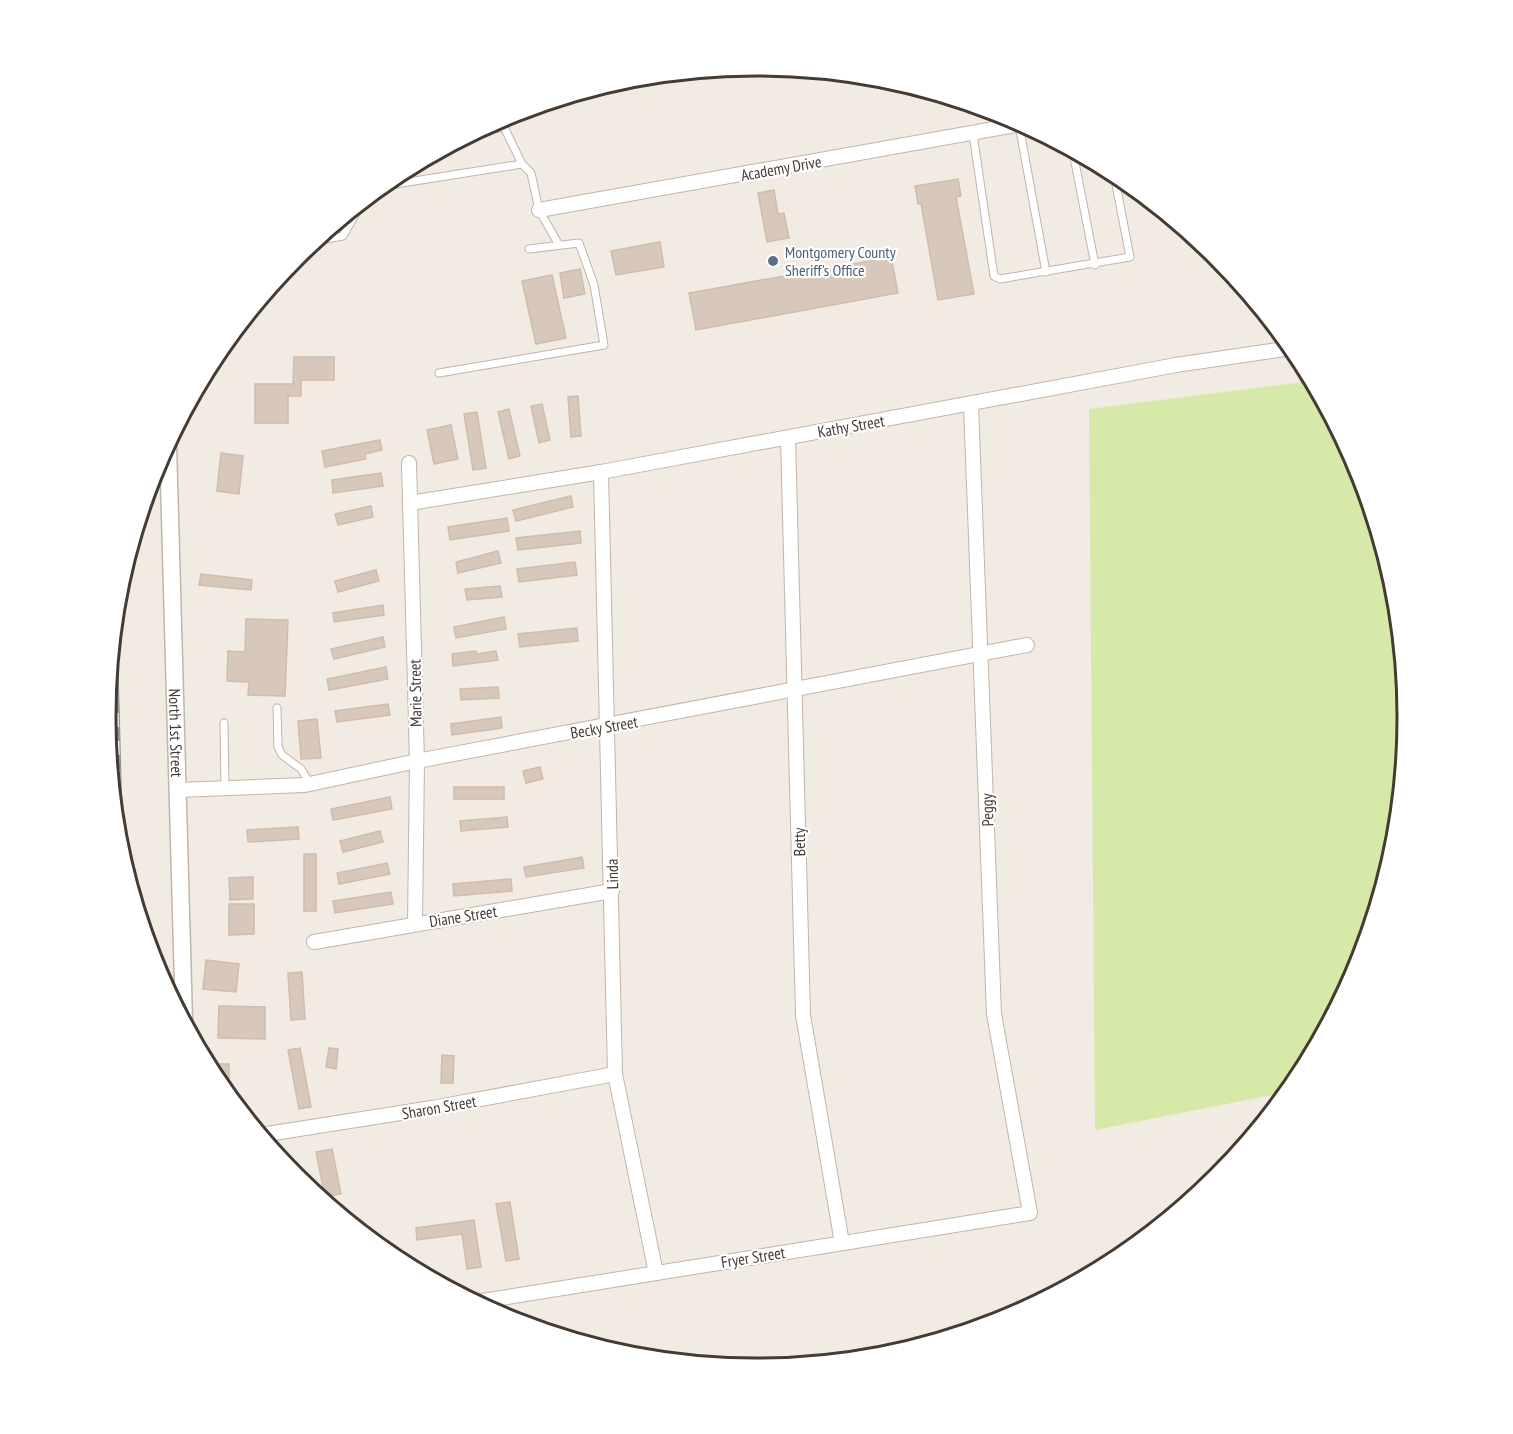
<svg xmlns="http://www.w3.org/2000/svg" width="1513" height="1434" viewBox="0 0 1513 1434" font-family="'PT Sans Narrow',sans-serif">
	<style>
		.green { fill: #d6e9a9 }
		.building { fill: #d8c8bb; stroke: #d0bcab; stroke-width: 1.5 }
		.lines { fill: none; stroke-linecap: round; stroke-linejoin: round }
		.service-casing { stroke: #c1b5a8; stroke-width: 9 }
		.minor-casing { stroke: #c1b5a8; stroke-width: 16 }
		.tertiary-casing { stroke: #c1b5a8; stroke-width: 19 }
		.service { stroke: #fff; stroke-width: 7 }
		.minor { stroke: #fff; stroke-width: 14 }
		.tertiary { stroke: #fff; stroke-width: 16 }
		.rail-casing { stroke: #949494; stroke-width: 7 }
		.rail { stroke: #fff; stroke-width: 4.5; stroke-dasharray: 14; stroke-linecap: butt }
		.service-dot { fill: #5c6f8a; stroke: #fff; stroke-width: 2 }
		.labels { text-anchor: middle; stroke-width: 4.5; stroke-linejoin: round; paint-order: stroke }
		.street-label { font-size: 16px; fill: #443b33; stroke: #fff }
		.service-label { font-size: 16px; fill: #4e5e75; stroke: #fff; text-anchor: start }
		.rim { fill: none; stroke: #443b33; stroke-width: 3 }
	</style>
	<rect width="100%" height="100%" fill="#f2ebe3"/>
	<polygon class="green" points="1312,381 1358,468 1395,590 1407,717 1395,844 1358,966 1298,1079 1287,1092 1095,1130 1089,409"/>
	<g class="building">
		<polygon points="958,179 961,196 956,197 974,294 938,300 921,203 918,204 915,186"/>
		<polygon points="774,190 778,214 784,213 789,238 767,242 758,193"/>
		<polygon points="660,242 664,267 616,275 611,251"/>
		<polygon points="891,257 898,293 696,330 689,293"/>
		<polygon points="580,269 585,294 564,298 560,273"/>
		<polygon points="552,275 566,338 536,344 522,281"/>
		<polygon points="294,357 334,357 334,380 301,380 301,396 288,396 288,423 255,423 255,384 293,384"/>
		<polygon points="578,396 581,436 571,437 568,397"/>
		<polygon points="542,404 550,440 539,443 531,406"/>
		<polygon points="509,409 520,456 509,459 498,412"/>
		<polygon points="477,412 486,468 473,470 464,414"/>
		<polygon points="451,425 458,459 434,464 427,430"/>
		<polygon points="380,440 382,450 365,454 366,459 325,467 322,451"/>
		<polygon points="221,453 243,456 239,494 217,491"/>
		<polygon points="381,473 383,486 333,493 332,480"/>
		<polygon points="571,496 573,507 516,521 513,510"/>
		<polygon points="371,506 373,517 338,525 335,514"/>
		<polygon points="507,518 509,531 450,540 448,527"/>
		<polygon points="580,531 581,543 518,550 516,538"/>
		<polygon points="498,551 501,563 458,573 456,562"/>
		<polygon points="575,562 577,575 519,582 517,569"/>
		<polygon points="376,570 379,581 338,592 335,581"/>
		<polygon points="201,574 252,580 251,590 199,585"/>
		<polygon points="500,586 502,597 467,600 465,589"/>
		<polygon points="383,605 384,615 334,622 333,613"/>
		<polygon points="504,617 506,629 456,638 454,627"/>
		<polygon points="246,619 288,620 285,696 248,695 249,682 227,681 228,651 245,652"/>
		<polygon points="577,628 578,641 520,647 518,634"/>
		<polygon points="383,637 385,647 334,659 331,649"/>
		<polygon points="476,651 477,654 496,651 498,660 453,666 452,654"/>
		<polygon points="386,667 388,679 329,690 327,679"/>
		<polygon points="498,687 499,698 461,700 460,689"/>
		<polygon points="388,704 390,715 337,722 335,711"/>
		<polygon points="501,717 502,728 452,735 451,724"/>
		<polygon points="317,719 321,758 301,759 298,721"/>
		<polygon points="540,767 543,779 526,783 523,771"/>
		<rect x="454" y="787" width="50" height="12"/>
		<polygon points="390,797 392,809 333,820 331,809"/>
		<polygon points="507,817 508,827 461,831 460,821"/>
		<polygon points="298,827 299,839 248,842 247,830"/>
		<polygon points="380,831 383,842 343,852 340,841"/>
		<rect x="304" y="854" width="12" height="57"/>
		<polygon points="582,857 584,868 526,877 524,867"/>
		<polygon points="387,863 390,874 339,884 337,873"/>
		<polygon points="253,877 253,899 230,900 229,878"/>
		<polygon points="511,879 512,891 454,896 453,884"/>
		<polygon points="391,892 393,904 335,913 333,901"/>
		<polygon points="229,904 254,904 254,934 229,935"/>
		<polygon points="206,960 239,964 236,992 203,989"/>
		<polygon points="302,972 305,1019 291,1020 288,973"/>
		<polygon points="219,1006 265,1007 265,1039 218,1038"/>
		<polygon points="300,1048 311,1107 299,1109 288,1050"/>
		<polygon points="329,1048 338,1049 336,1069 326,1067"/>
		<polygon points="442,1055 454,1056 453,1083 441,1083"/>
		<polygon points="217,1064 229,1064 229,1095 217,1081"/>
		<polygon points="332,1149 341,1194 325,1197 316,1152"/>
		<polygon points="510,1202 519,1259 506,1261 496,1204"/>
		<polygon points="474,1220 481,1267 467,1269 462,1234 417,1240 416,1228"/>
	</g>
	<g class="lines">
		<g class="service-casing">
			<g id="service">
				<polyline points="500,119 522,164 531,173 539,210 559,245"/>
				<polyline points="1019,125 1046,272"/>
				<polyline points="478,131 505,127"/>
				<polyline points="973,134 994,276 1000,279 1130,257 1114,174"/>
				<polyline points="1073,152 1095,265"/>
				<polyline points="383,186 522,164"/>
				<polyline points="315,241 343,236 355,215 355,208"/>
				<polyline points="439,373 604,345 594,285 579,243 529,249"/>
				<polyline points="277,708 278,747 282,755 301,769 310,784"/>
				<polyline points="224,723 225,788"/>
			</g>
		</g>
		<g class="minor-casing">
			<g id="minor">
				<polyline points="539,210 1022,124"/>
				<polyline points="788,438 803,1015 842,1243"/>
				<polyline points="409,463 417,761 415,924"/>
				<polyline points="601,472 615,1074 656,1273"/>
				<polyline points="410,503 601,472 1176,365 1291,348"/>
				<polyline points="178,790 305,785 417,761 1027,645"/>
				<polyline points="314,942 612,891"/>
				<polyline points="261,1135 432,1108 615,1074"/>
				<polyline points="476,1302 1030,1213 994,1014 971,405"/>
			</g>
		</g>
		<g class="tertiary-casing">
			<g id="tertiary">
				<path id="s1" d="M168,445L184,1021"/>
			</g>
		</g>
		<use href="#service" class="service"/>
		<use href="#minor" class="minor"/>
		<use href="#tertiary" class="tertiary"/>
		<g class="rail-casing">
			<polyline id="rail" points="114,629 120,851"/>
		</g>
		<use href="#rail" class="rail"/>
	</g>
	<circle class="service-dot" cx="773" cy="261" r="6"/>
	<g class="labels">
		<g class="street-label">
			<text transform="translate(781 168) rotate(-10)" y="6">Academy Drive</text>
			<text transform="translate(851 426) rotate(-10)" y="6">Kathy Street</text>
			<text transform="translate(415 693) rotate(-91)" y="6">Marie Street</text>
			<text transform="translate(604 727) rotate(-10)" y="6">Becky Street</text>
			<text dy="6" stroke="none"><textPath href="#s1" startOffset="288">North 1st Street</textPath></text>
			<text transform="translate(987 810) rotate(-92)" y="6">Peggy</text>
			<text transform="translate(799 842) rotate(-91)" y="6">Betty</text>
			<text transform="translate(612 874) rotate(-91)" y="6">Linda</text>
			<text transform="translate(463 916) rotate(-9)" y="6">Diane Street</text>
			<text transform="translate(439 1107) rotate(-10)" y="6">Sharon Street</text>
			<text transform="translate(753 1257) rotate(-9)" y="6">Fryer Street</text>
		</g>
		<g class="service-label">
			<text x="785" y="258">Montgomery County<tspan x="785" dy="18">Sheriff's Office</tspan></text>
		</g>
	</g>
	<path d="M0 0H1513V1434H0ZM756 76H757A640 640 0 0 1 1397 716V718A640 640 0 0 1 757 1358H756A640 640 0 0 1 116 718V716A640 640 0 0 1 756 76Z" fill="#fff" fill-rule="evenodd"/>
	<path class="rim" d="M756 76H757A640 640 0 0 1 1397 716V718A640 640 0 0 1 757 1358H756A640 640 0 0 1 116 718V716A640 640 0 0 1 756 76Z"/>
</svg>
